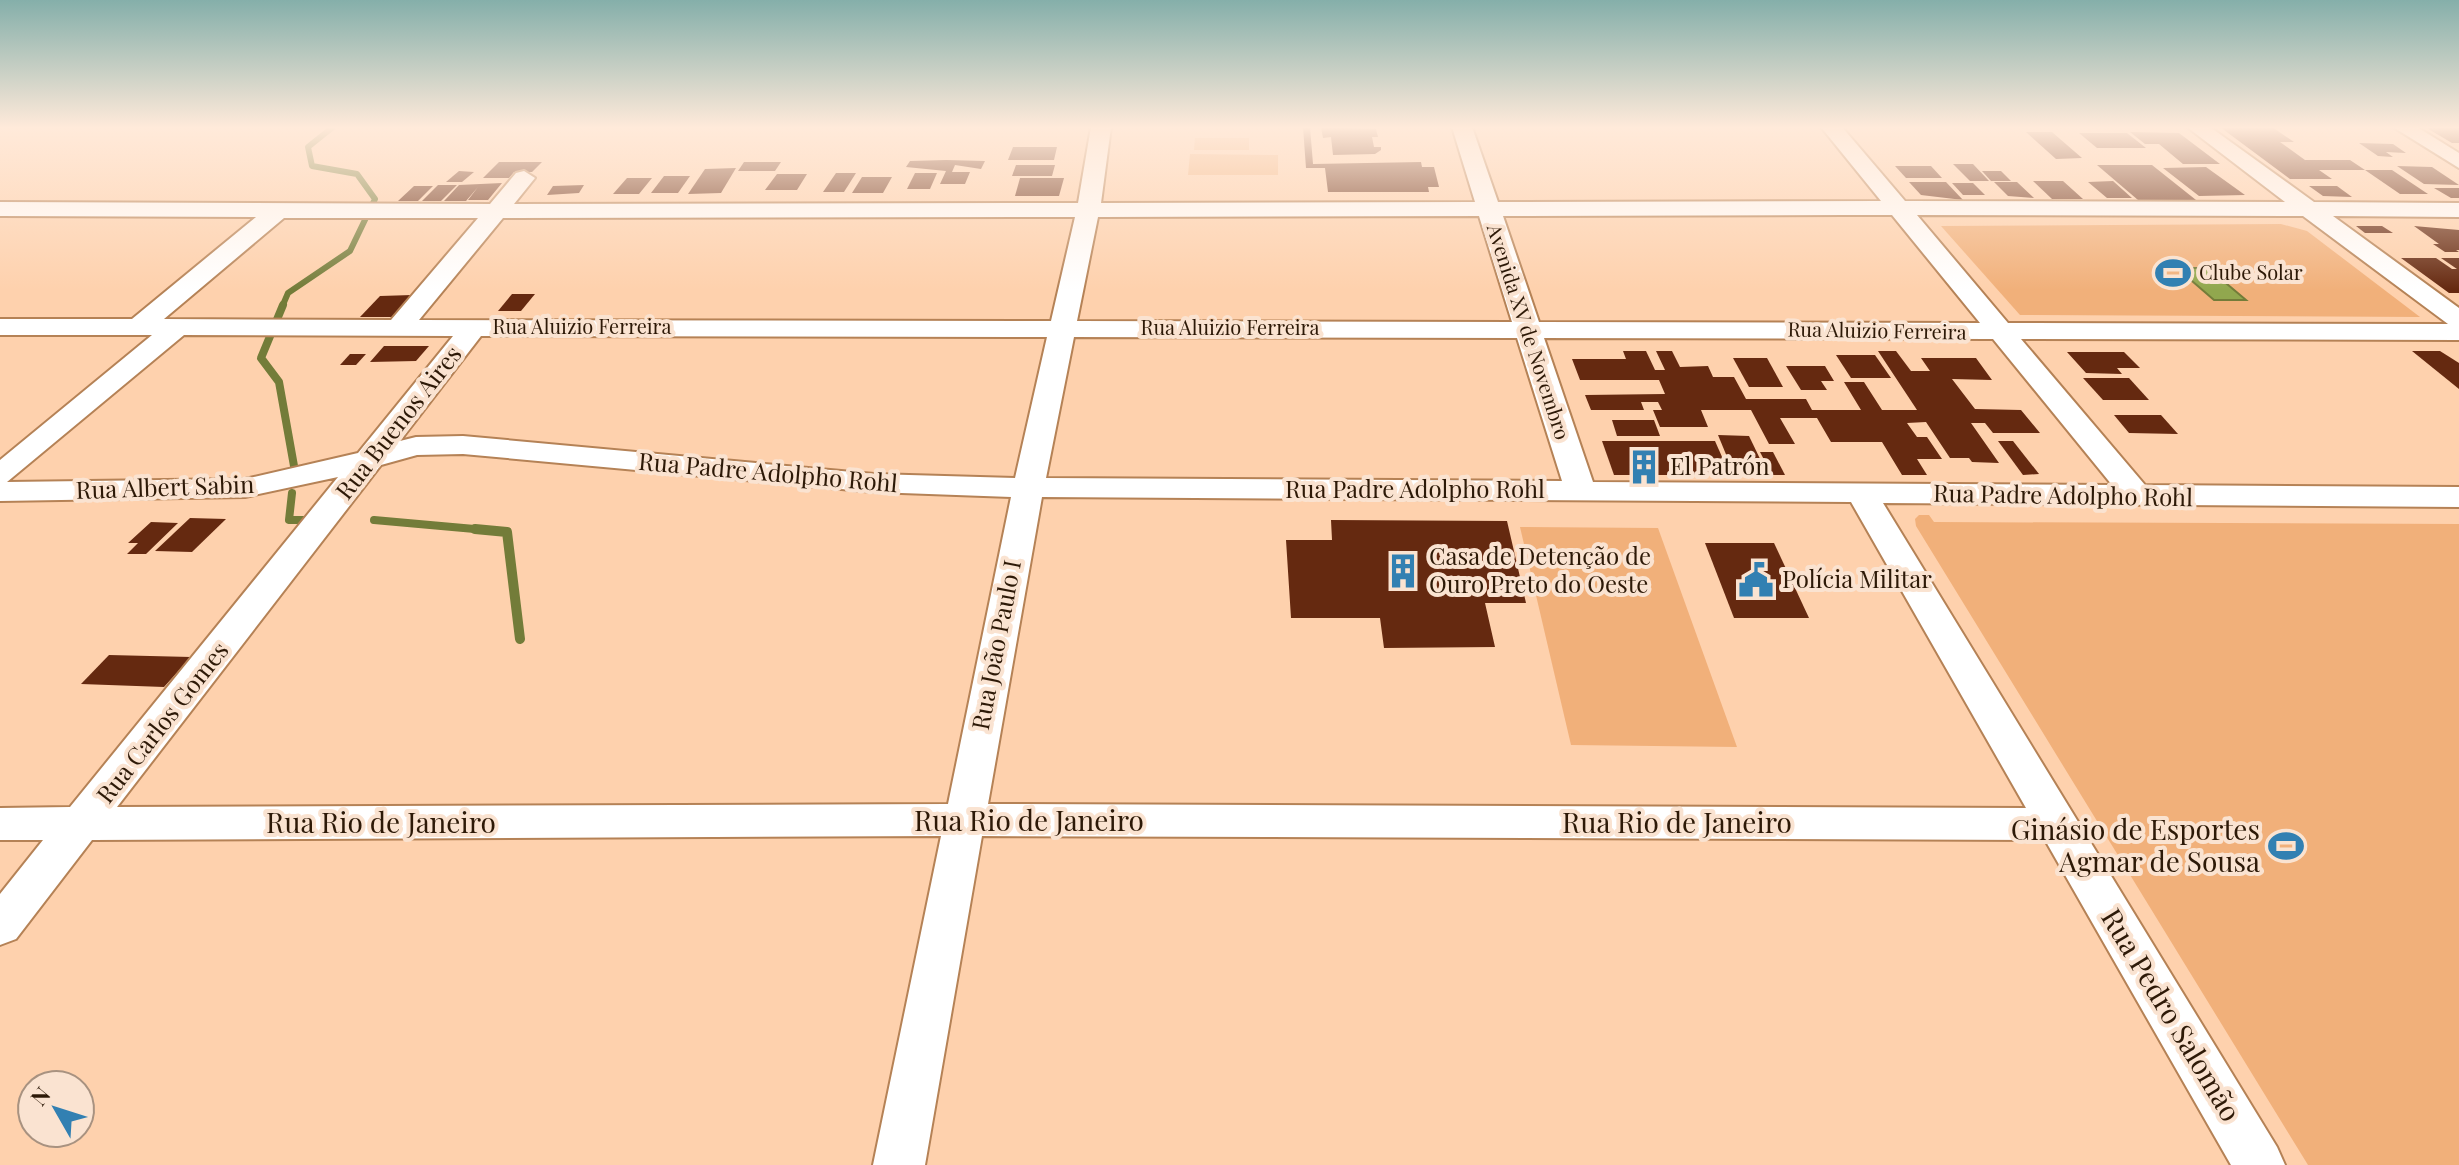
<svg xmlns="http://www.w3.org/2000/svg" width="2459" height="1165" viewBox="0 0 2459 1165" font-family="'Playfair Display',serif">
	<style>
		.green { fill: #f1b07a }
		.water { fill: #91a74e; stroke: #737c39; stroke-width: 2 }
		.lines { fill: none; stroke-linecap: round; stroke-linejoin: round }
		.stream-far2 { stroke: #737c39; stroke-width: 6 }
		.stream-far1 { stroke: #737c39; stroke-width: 8 }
		.stream { stroke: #737c39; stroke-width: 10 }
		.building { fill: #652910 }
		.minor-casing { stroke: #b58256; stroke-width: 4 }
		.minor { fill: #fff; fill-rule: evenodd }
		.labels { text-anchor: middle; stroke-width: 8; stroke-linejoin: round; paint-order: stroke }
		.far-poi-label { font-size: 20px; fill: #2d1907; stroke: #fae3d1; text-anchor: start }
		.far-street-label { font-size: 20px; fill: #2d1907; stroke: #fae3d1 }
		.street-label { font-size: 24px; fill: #2d1907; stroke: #fae3d1 }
		.poi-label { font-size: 24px; fill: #2d1907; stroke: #fae3d1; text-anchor: start }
		.near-street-label { font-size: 28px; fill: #2d1907; stroke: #fae3d1 }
		.near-poi-label { font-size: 28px; fill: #2d1907; stroke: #fae3d1; text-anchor: end }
	</style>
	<rect width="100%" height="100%" fill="#fed1ad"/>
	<g class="green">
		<polygon points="1195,138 1249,138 1249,150 1194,150"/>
		<polygon points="1190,154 1278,155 1278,175 1188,175"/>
		<polygon points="2281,224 2307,231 2420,317 2020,315 1941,226"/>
		<polygon points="1919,515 1929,515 1934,522 2459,524 2459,1165 2308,1165 1916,526 1915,519"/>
		<polygon points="1520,527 1658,528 1737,747 1571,745"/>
	</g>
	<polygon class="water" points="2177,268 2208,268 2246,300 2214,300"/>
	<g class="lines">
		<polyline class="stream-far2" points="282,307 288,293 350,251 375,199 357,174 312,166 308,147 333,127"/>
		<g class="stream-far1">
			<polyline points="283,305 261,358 279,382 294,466"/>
			<polyline points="292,493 289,520 303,520"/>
			<polyline points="374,520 497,531"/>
		</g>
		<polyline class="stream" points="475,529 507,532 520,639"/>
	</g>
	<g class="building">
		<polygon points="1303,127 1310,127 1313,164 1421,162 1422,167 1434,167 1439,187 1428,187 1429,192 1328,192 1325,168 1306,168"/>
		<polygon points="1321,127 1376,129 1378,137 1372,137 1374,147 1381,147 1381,150 1375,154 1333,155 1331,137 1323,138"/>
		<polygon points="2220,127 2272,127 2294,142 2280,142 2305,160 2350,160 2365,170 2319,170 2332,179 2290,179"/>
		<polygon points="2425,127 2459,127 2459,143 2452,143"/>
		<polygon points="2026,132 2052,132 2082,158 2056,159"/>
		<polygon points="2130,132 2179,133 2220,164 2183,164 2159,144 2145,144"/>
		<polygon points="2079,133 2127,133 2146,148 2097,148"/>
		<polygon points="2359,143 2393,144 2406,153 2386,152 2393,157 2378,156"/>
		<polygon points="1013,147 1057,147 1054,160 1008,160"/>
		<polygon points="910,161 946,160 985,161 981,169 955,165 952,172 970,172 965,184 940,184 946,171 906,167"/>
		<polygon points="499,162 542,162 532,172 514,172 509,178 483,178"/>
		<polygon points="744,162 781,162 775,171 738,171"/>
		<polygon points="1953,164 1973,164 1989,181 1970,181"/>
		<polygon points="1016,165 1055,165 1052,176 1012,176"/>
		<polygon points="2097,165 2152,165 2196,200 2138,200"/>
		<polygon points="1895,166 1931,166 1942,178 1906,178"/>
		<polygon points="2397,166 2432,167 2459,185 2424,184"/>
		<polygon points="2206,167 2245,195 2199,196 2163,168"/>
		<polygon points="736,168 721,193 688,194 705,169"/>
		<polygon points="2365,170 2392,170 2428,194 2400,194"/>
		<polygon points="459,171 474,172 462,182 446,182"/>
		<polygon points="1982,171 2001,171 2011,181 1991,181"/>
		<polygon points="836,173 856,173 844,192 823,192"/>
		<polygon points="915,173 937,173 930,189 907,189"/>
		<polygon points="777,174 807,174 797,190 765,190"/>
		<polygon points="664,176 690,176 678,193 651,193"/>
		<polygon points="862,177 892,177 883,193 852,193"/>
		<polygon points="627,178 652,178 639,194 613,194"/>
		<polygon points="1020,178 1064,178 1059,196 1015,196"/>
		<polygon points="2033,181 2063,181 2083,199 2052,199"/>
		<polygon points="2113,181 2132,198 2107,198 2088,182"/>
		<polygon points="1909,182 1946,182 1963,200 1921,195"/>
		<polygon points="1994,182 2017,182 2034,198 2008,196"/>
		<polygon points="502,183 488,200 468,200 478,187 466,201 444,201 459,185"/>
		<polygon points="1952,183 1973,183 1985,195 1963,195"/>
		<polygon points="438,185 457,185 441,201 422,201"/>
		<polygon points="584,185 579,193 547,195 553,186"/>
		<polygon points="414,186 433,186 418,201 398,201"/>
		<polygon points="2309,186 2337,186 2352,197 2323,196"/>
		<polygon points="2434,188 2459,188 2459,198 2451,198"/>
		<polygon points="2356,226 2382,226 2393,233 2365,233"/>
		<polygon points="2414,226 2459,230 2459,250 2456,250 2459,252 2445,252 2433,244 2439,244"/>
		<polygon points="2401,258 2436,258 2452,269 2457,269 2441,258 2459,258 2459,293 2449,293"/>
		<polygon points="512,294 535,294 521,311 498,311"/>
		<polygon points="412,295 393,317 360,317 380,296"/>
		<polygon points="384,346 429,346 416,361 370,362"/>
		<polygon points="1623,351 1646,351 1655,370 1665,370 1656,351 1672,351 1680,367 1708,366 1713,377 1734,377 1746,399 1806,399 1812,410 1861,410 1844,382 1864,382 1882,410 1917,410 1878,351 1896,351 1911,371 1930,371 1921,358 1976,358 1992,380 1952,379 1975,409 2021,410 2040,433 1993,433 1985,423 1971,423 1999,463 1972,462 1969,458 1950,458 1926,422 1907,423 1917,437 1927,437 1942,459 1917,459 1927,475 1902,475 1882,442 1831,442 1817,418 1780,418 1795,444 1769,444 1751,410 1701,410 1708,427 1660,427 1653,410 1662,410 1658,402 1641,402 1644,410 1591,410 1585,395 1665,394 1659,380 1580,380 1572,359 1626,359"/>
		<polygon points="2412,351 2440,351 2459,363 2459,389"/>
		<polygon points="2067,352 2124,352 2140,368 2117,368 2122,374 2086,373"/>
		<polygon points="350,354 366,354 356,365 340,365"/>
		<polygon points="1836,355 1875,355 1891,378 1851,378"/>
		<polygon points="1733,358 1767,358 1783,387 1749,387"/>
		<polygon points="1786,366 1825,366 1834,381 1821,381 1827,390 1801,390"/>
		<polygon points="2083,378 2129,378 2149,400 2103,400"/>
		<polygon points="2114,415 2161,415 2178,434 2129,433"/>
		<polygon points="1612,420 1654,420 1660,436 1617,436"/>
		<polygon points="1718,435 1749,436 1763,465 1730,464"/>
		<polygon points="1602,441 1715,441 1730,475 1614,475"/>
		<polygon points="1998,441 2013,441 2039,474 2023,475"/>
		<polygon points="1760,452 1773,452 1785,475 1772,475"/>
		<polygon points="190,518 226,519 192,552 155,551"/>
		<polygon points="1331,520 1507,521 1526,603 1485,603 1495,647 1384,648 1380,618 1291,618 1286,540 1332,540"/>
		<polygon points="151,522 178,523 146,554 127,554 138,543 128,543"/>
		<polygon points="1705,543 1774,543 1809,618 1734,618"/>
		<polygon points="109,655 191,657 164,687 81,684"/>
	</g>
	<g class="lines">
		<g class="minor-casing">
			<g id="minor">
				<path d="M1091,127H1111L1101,203L1475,202L1452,127H1472L1498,202L1881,201L1821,127H1842L1905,201L2285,202L2187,127H2210L2314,202L2459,203V217L2333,216L2459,308V340L2021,339L2145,485L2459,487V507L1883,503L2277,1147L2285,1165H2231L2045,840L982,836L925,1165H873L941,836L92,840L16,939L0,945V894L43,840H0V808L70,807L338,477L245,497L0,501V460L152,335H0V319H132L256,217L0,216V202L490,204L516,173L524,171L535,178L514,204L1078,203ZM1844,215H1892L1980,323L1539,322L1503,216ZM1917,215L2303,216L2448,324L2008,323ZM1479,216L1512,322L1077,321L1098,217ZM1075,217L1051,321L419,320L503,218ZM284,218H478L391,320L164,319ZM184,335L453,336L358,453L245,479L7,482ZM481,336L1047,337L1015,478L874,474L463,436L416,437L400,441ZM1074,337L1517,338L1562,481L1046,478ZM1544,338L1993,339L2112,485L1593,482ZM463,454L874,492L1011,497L948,804L117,807L381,465L417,455ZM1042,497L1851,502L2026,808L988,804Z"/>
				<polygon points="2393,127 2417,127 2459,153 2459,168"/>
			</g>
		</g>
		<use href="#minor" class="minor"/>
	</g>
	<linearGradient id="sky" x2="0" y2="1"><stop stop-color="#85afaa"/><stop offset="0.44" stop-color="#ffeada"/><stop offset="1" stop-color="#ffeada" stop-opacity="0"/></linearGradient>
	<rect width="2459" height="290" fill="url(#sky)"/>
	<defs>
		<g id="stadium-bare" transform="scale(2.76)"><path d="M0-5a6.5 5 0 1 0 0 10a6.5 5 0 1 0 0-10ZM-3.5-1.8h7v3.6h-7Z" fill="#3280b2" stroke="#fae3d1" stroke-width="2.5" paint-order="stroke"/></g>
		<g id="building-bare" transform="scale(2.76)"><path d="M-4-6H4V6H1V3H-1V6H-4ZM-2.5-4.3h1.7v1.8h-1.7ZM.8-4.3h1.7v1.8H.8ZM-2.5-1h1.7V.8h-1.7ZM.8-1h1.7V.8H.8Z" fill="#3280b2" stroke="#fae3d1" stroke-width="2.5" paint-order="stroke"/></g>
		<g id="civic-bare" transform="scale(2.76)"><path d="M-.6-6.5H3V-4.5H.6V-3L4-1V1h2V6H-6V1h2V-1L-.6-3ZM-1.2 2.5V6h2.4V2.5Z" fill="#3280b2" stroke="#fae3d1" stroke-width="2.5" paint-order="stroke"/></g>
	</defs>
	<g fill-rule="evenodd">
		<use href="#stadium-bare" x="2173" y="273"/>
		<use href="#building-bare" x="1644" y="467"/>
		<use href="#building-bare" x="1403" y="571"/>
		<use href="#civic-bare" x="1756" y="580"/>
		<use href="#stadium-bare" x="2286" y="846"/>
	</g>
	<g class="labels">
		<g class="far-poi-label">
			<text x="2199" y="280">Clube Solar</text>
		</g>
		<g class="far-street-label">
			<text x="582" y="334">Rua Aluizio Ferreira</text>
			<text x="1230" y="335">Rua Aluizio Ferreira</text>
			<text transform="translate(1877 331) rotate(1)" y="7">Rua Aluizio Ferreira</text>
			<text transform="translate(1528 332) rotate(72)" y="7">Avenida XV de Novembro</text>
		</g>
		<g class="street-label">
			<text transform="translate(399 423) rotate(-52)" y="8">Rua Buenos Aires</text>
			<text transform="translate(768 473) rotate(5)" y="8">Rua Padre Adolpho Rohl</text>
			<text transform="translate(165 488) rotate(-2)" y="8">Rua Albert Sabin</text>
			<text x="1415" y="498">Rua Padre Adolpho Rohl</text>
			<text transform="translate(2063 496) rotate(1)" y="8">Rua Padre Adolpho Rohl</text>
			<text transform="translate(997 645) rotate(-79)" y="8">Rua João Paulo I</text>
			<text transform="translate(163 723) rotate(-52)" y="8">Rua Carlos Gomes</text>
		</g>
		<g class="poi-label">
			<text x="1670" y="475">El Patrón</text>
			<text x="1429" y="565">Casa de Detenção de<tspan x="1429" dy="28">Ouro Preto do Oeste</tspan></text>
			<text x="1782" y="588">Polícia Militar</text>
		</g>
		<g class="near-street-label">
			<text x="1029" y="831">Rua Rio de Janeiro</text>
			<text x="381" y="833">Rua Rio de Janeiro</text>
			<text x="1677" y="833">Rua Rio de Janeiro</text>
			<text transform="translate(2171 1015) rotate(59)" y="10">Rua Pedro Salomão</text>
		</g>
		<g class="near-poi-label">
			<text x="2260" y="840">Ginásio de Esportes<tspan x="2260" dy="32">Agmar de Sousa</tspan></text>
		</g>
	</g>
	<g transform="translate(56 1109) rotate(309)"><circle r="38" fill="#fae3d1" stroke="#a89280" stroke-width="2"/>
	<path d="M0-6L14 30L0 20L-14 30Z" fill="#3280b2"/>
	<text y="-12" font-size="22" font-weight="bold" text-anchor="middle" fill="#2d1907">N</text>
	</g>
</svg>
